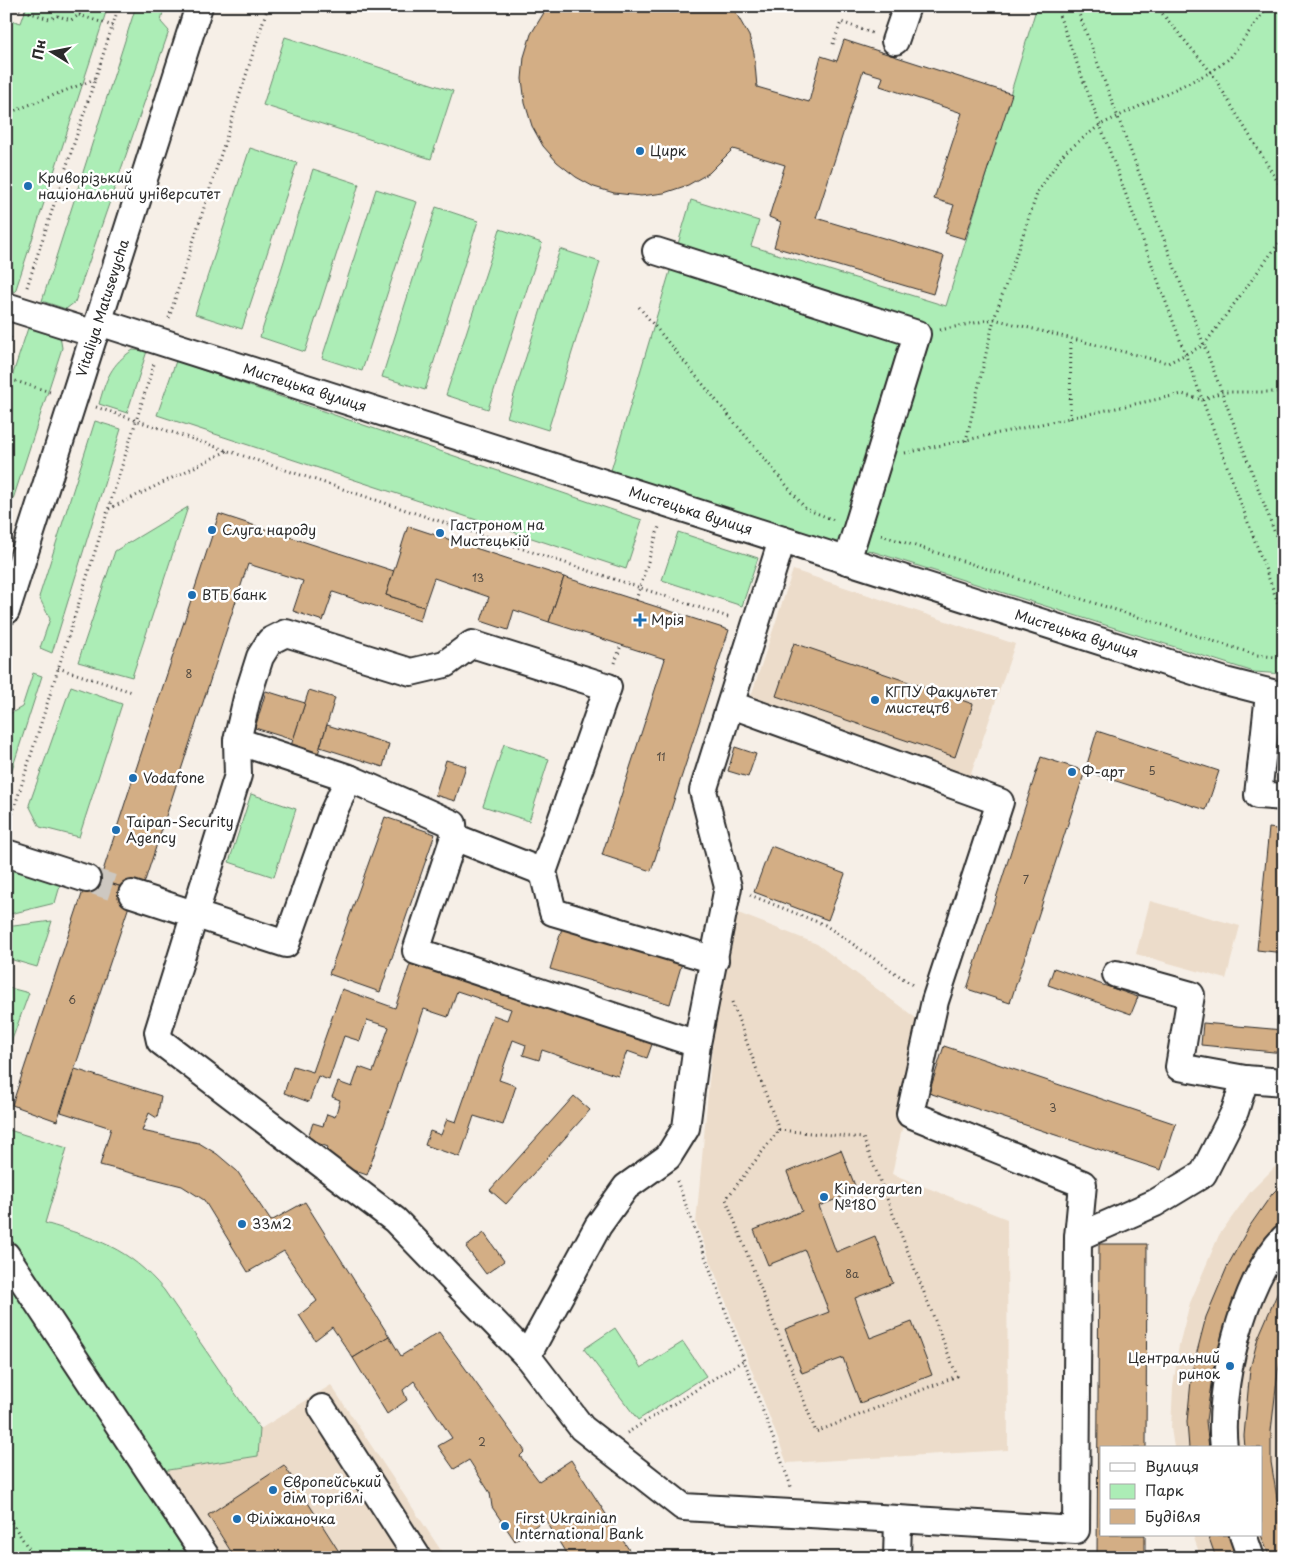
<svg xmlns="http://www.w3.org/2000/svg" width="1290" height="1564" viewBox="0 0 1290 1564" font-family="'Playpen Sans',sans-serif">
	<style>
		.built { fill: #ecdcca }
		.green { fill: #acedb6; stroke: #6c8c70 }
		.building { fill: #d3ae85; stroke: #2b2b2b }
		.lines { fill: none; stroke-linecap: round; stroke-linejoin: round }
		.minor-tunnel { stroke: #cdc8c1; stroke-width: 26; stroke-dasharray: 26 13; stroke-linecap: butt }
		.minor-casing { stroke: #2b2b2b; stroke-width: 30 }
		.path { stroke: #2b2b2b; stroke-width: 3; stroke-dasharray: 1 4; stroke-linecap: butt }
		.minor { stroke: #fff; stroke-width: 26 }
		.poi-dot { fill: #1f6fb2; stroke: #fff; stroke-width: 2 }
		.labels { text-anchor: middle; stroke-width: 5; stroke-linejoin: round; paint-order: stroke }
		.number-label { font-size: 11px; fill: #554c42 }
		.poi-label { font-size: 14px; fill: #2b2b2b; stroke: #fff; text-anchor: start }
		.street-label { font-size: 14px; fill: #2b2b2b; stroke: #fff }
	</style>
	<rect width="100%" height="100%" fill="#f6efe7"/>
	<filter id="ink" filterUnits="userSpaceOnUse"><feTurbulence type="fractalNoise" baseFrequency=".02" numOctaves="2"/><feDisplacementMap in="SourceGraphic" scale="10" xChannelSelector="R" yChannelSelector="G"/><feConvolveMatrix kernelMatrix="1 2 1 2 8 2 1 2 1" color-interpolation-filters="sRGB"/></filter>
	<g filter="url(#ink)">
		<g class="built">
			<polygon points="793,570 1015,644 970,777 749,702"/>
			<polygon points="1150,901 1240,926 1226,979 1136,954"/>
			<polygon points="733,911 817,944 925,1025 892,1174 1007,1219 1008,1450 787,1463 696,1223 718,984"/>
			<polygon points="1284,1158 1284,1558 1201,1558 1193,1535 1261,1535 1261,1448 1174,1448 1171,1428 1173,1387 1179,1345 1190,1303 1219,1235 1251,1191"/>
			<polygon points="331,1385 446,1558 189,1558 136,1475 258,1456 260,1429"/>
		</g>
		<g class="green">
			<polygon points="27,6 108,6 15,292 6,288 6,21 7,19 21,23"/>
			<polygon points="136,6 164,6 161,22 169,31 75,302 66,309 42,301"/>
			<polygon points="1037,6 1284,6 1284,674 1254,672 868,550 863,566 607,484 691,200 759,221 751,246 946,306"/>
			<polygon points="285,37 453,91 431,159 263,105"/>
			<polygon points="250,148 297,163 242,329 195,314"/>
			<polygon points="313,169 359,184 305,352 260,337"/>
			<polygon points="376,189 417,202 362,371 322,358"/>
			<polygon points="436,207 478,221 425,390 382,377"/>
			<polygon points="500,229 542,243 488,409 446,395"/>
			<polygon points="560,249 600,262 548,430 507,417"/>
			<polygon points="29,325 60,336 62,348 6,521 6,395"/>
			<path d="M133,350L147,351L127,413L99,404C106,379 111,364 133,350Z"/>
			<polygon points="176,361 642,520 626,569 157,415"/>
			<polygon points="95,421 121,429 52,653 40,648 50,619 39,597"/>
			<polygon points="188,507 132,677 78,662 115,551"/>
			<polygon points="678,532 758,558 742,606 662,580"/>
			<polygon points="33,673 42,676 6,788 6,716 22,707"/>
			<polygon points="71,686 122,704 79,837 40,827 29,805"/>
			<polygon points="504,744 549,759 529,821 483,806"/>
			<polygon points="251,794 296,809 274,877 229,862"/>
			<polygon points="12,865 62,879 55,903 6,915 6,885"/>
			<polygon points="52,921 37,967 6,958 6,927"/>
			<polygon points="6,987 29,993 9,1048 6,1043"/>
			<path d="M6,1129L67,1148L45,1223C97,1239 128,1247 164,1290L260,1429L258,1456L136,1475L189,1558H6Z"/>
			<polygon points="615,1328 641,1368 683,1342 706,1376 638,1420 584,1349"/>
		</g>
		<g class="building">
			<polygon points="548,6 732,6 749,36 754,53 757,87 809,102 821,56 837,61 844,40 1012,94 965,239 945,233 954,205 934,199 962,113 880,86 883,77 863,71 816,218 944,256 933,294 774,247 781,222 769,217 785,165 733,149 709,173 688,185 664,193 641,196 614,193 594,187 576,177 557,162 543,146 532,126 525,103 522,79 524,57 531,34"/>
			<polygon points="219,514 394,571 386,595 424,607 420,621 333,592 323,621 293,611 303,581 248,564 141,893 100,880"/>
			<polygon points="408,526 564,577 549,622 514,610 508,630 481,621 489,597 434,578 424,607 386,595"/>
			<polygon points="564,577 729,630 651,871 602,855 665,659 549,622"/>
			<polygon points="794,643 973,704 955,757 776,696"/>
			<polygon points="309,690 335,698 315,764 288,755"/>
			<polygon points="266,691 305,703 293,740 255,728"/>
			<polygon points="327,725 389,744 383,767 320,747"/>
			<polygon points="1097,731 1219,771 1206,810 1085,771"/>
			<polygon points="735,747 756,754 748,777 728,771"/>
			<polygon points="1041,757 1085,771 1010,1003 967,989"/>
			<polygon points="446,760 466,766 455,801 435,795"/>
			<polygon points="385,817 435,834 380,992 329,974"/>
			<polygon points="1269,828 1284,830 1284,953 1257,950"/>
			<polygon points="771,846 845,874 828,920 754,892"/>
			<polygon points="88,876 134,891 57,1121 12,1105"/>
			<polygon points="562,928 682,963 670,1004 550,969"/>
			<polygon points="413,956 654,1039 647,1058 627,1051 618,1076 542,1050 539,1060 523,1055 526,1045 513,1040 499,1080 516,1086 503,1125 474,1116 460,1157 425,1145 430,1131 441,1135 447,1119 456,1122 493,1015 507,1020 511,1009 457,991 448,1017 424,1009 367,1175 323,1160 328,1147 307,1139 313,1123 323,1126 327,1114 335,1117 340,1100 332,1097 338,1082 352,1087 359,1067 373,1072 389,1027 367,1020 360,1041 344,1036 329,1080 318,1076 309,1102 284,1093 293,1066 313,1072 342,989 395,1008"/>
			<polygon points="1054,968 1138,997 1131,1014 1048,985"/>
			<polygon points="1284,1016 1284,1053 1201,1045 1203,1023 1283,1030"/>
			<polygon points="944,1046 1176,1124 1161,1170 929,1093"/>
			<polygon points="75,1069 161,1096 157,1118 149,1113 142,1131 199,1143 217,1154 237,1171 271,1221 305,1202 389,1336 353,1358 332,1327 315,1340 299,1315 317,1301 284,1251 248,1272 204,1200 182,1186 100,1165 111,1128 61,1112"/>
			<polygon points="574,1096 590,1110 506,1204 490,1190"/>
			<polygon points="841,1150 857,1191 819,1206 836,1252 875,1236 893,1283 855,1298 870,1338 912,1322 932,1375 860,1403 843,1358 802,1373 785,1329 829,1312 805,1250 768,1265 754,1230 802,1211 787,1172"/>
			<polygon points="1284,1182 1284,1219 1266,1241 1226,1325 1213,1370 1206,1421 1209,1448 1189,1448 1187,1422 1192,1371 1206,1317 1228,1265 1249,1227 1272,1194"/>
			<polygon points="484,1233 504,1261 486,1274 466,1247"/>
			<polygon points="1099,1244 1147,1244 1146,1448 1101,1448 1101,1535 1145,1535 1145,1558 1097,1558"/>
			<polygon points="1284,1278 1284,1350 1278,1371 1271,1431 1271,1462 1277,1498 1284,1516 1284,1558 1270,1558 1261,1535 1261,1448 1245,1448 1244,1436 1250,1369 1258,1338"/>
			<polygon points="439,1332 525,1451 520,1456 539,1481 571,1460 633,1556 663,1558 569,1558 545,1519 515,1541 492,1507 490,1493 469,1460 454,1469 438,1446 452,1438 414,1381 403,1390 407,1400 387,1414 353,1358 389,1336 401,1356"/>
			<polygon points="284,1465 343,1558 235,1558 208,1515"/>
			<polygon points="1208,1535 1230,1535 1239,1558 1216,1558"/>
			<polygon points="917,1554 948,1555 948,1558 917,1558"/>
		</g>
		<g class="lines">
			<polyline class="minor-tunnel" points="87,879 132,894"/>
			<g class="minor-casing">
				<g id="minor">
					<polyline points="895,41 907,6"/>
					<polyline points="656,251 917,334 847,561"/>
					<polyline points="6,306 95,334"/>
					<path id="s1" d="M99,322L1225,681L1284,696"/>
					<path id="s2" d="M6,611L199,6"/>
					<polyline points="1269,694 1258,795 1284,797"/>
					<polyline points="732,705 1000,802 935,1001 910,1114 1083,1184 1078,1237 1076,1530 898,1519 897,1558"/>
					<polyline points="237,741 349,778 453,824 454,837 416,951 697,1044"/>
					<polyline points="454,837 543,872"/>
					<polyline points="6,853 87,879"/>
					<polyline points="132,894 286,944 332,815 349,778"/>
					<polyline points="715,960 553,912 543,872 608,687 472,644 445,664 411,672 286,633 270,641 260,657 247,698 237,741 238,775 158,1032 160,1041 395,1220 527,1356 582,1428 683,1507 898,1519"/>
					<polyline points="1116,974 1191,995 1179,1067 1245,1079 1284,1082"/>
					<polyline points="1078,1237 1155,1203 1203,1174 1235,1111 1245,1079"/>
					<polyline points="6,1255 207,1558"/>
					<polyline points="527,1356 598,1226 626,1187 668,1157 686,1128 697,1044 728,887 703,791 782,540"/>
					<polyline points="322,1408 418,1558"/>
					<path d="M1224,1448C1217,1390 1243,1280 1284,1238"/>
					<polyline points="1243,1535 1251,1558"/>
				</g>
			</g>
			<g class="path">
				<polyline points="10,6 49,19 58,16"/>
				<polyline points="54,6 58,16 71,20 79,15 83,6"/>
				<polyline points="1059,6 1059,15 1284,619"/>
				<polyline points="1076,6 1284,557"/>
				<polyline points="1156,6 1211,72 1284,192"/>
				<polyline points="79,15 113,26"/>
				<polyline points="833,44 841,22 872,33"/>
				<polyline points="6,114 95,79"/>
				<polyline points="27,287 119,6"/>
				<polyline points="639,307 806,509 834,520"/>
				<polyline points="169,318 268,6"/>
				<polyline points="940,330 994,319 1168,363 1204,345 1284,236"/>
				<polyline points="6,352 12,333"/>
				<polyline points="6,378 50,392"/>
				<polyline points="96,407 731,618"/>
				<polyline points="1070,419 1071,339"/>
				<polyline points="966,441 994,319 1038,191 1064,153 1100,125 1211,72 1230,58 1268,6"/>
				<polyline points="905,453 1182,394 1202,400 1222,392 1284,392"/>
				<polyline points="109,509 227,451"/>
				<polyline points="881,535 1257,655 1284,658"/>
				<polyline points="636,600 659,527"/>
				<polyline points="615,663 621,645"/>
				<polyline points="58,668 132,692"/>
				<polyline points="8,828 154,364"/>
				<polyline points="750,895 825,925 914,986"/>
				<polyline points="732,1002 779,1130"/>
				<polygon points="779,1130 863,1138 957,1376 816,1432 726,1199"/>
				<polyline points="677,1181 792,1489"/>
				<polyline points="627,1433 744,1360"/>
				<polyline points="6,1514 35,1558"/>
			</g>
			<use href="#minor" class="minor"/>
		</g>
	</g>
	<g class="poi-dot">
		<circle cx="640" cy="151" r="5"/>
		<circle cx="28" cy="186" r="5"/>
		<circle cx="212" cy="530" r="5"/>
		<circle cx="440" cy="533" r="5"/>
		<circle cx="192" cy="595" r="5"/>
		<path d="M637.5 612.5h5v5h5v5h-5v5h-5v-5h-5v-5h5z"/>
		<circle cx="875" cy="700" r="5"/>
		<circle cx="1072" cy="772" r="5"/>
		<circle cx="133" cy="778" r="5"/>
		<circle cx="116" cy="830" r="5"/>
		<circle cx="824" cy="1197" r="5"/>
		<circle cx="242" cy="1224" r="5"/>
		<circle cx="1230" cy="1366" r="5"/>
		<circle cx="273" cy="1490" r="5"/>
		<circle cx="237" cy="1519" r="5"/>
		<circle cx="505" cy="1526" r="5"/>
	</g>
	<g class="labels">
		<g class="number-label">
			<text x="478" y="582">13</text>
			<text x="189" y="678">8</text>
			<text x="661" y="761">11</text>
			<text x="1152" y="775">5</text>
			<text x="1026" y="884">7</text>
			<text x="72" y="1004">6</text>
			<text x="1053" y="1112">3</text>
			<text x="852" y="1278">8а</text>
			<text x="482" y="1446">2</text>
		</g>
		<g class="poi-label">
			<text x="650" y="156">Цирк</text>
			<text x="38" y="183">Криворізький<tspan x="38" dy="16">національний університет</tspan></text>
			<text x="450" y="530">Гастроном на<tspan x="450" dy="16">Мистецькій</tspan></text>
			<text x="222" y="535">Слуга народу</text>
			<text x="202" y="600">ВТБ банк</text>
			<text x="651" y="625">Мрія</text>
			<text x="885" y="697">КГПУ Факультет<tspan x="885" dy="16">мистецтв</tspan></text>
			<text x="1082" y="777">Ф-арт</text>
			<text x="143" y="783">Vodafone</text>
			<text x="126" y="827">Taipan-Security<tspan x="126" dy="16">Agency</tspan></text>
			<text x="834" y="1194">Kindergarten<tspan x="834" dy="16">№180</tspan></text>
			<text x="252" y="1229">33м2</text>
			<text x="1220" y="1363" text-anchor="end">Центральний<tspan x="1220" dy="16">ринок</tspan></text>
			<text x="283" y="1487">Європейський<tspan x="283" dy="16">дім торгівлі</tspan></text>
			<text x="515" y="1523">First Ukrainian<tspan x="515" dy="16">International Bank</tspan></text>
			<text x="247" y="1524">Філіжаночка</text>
		</g>
		<g class="street-label">
			<text dy="5" stroke="none"><textPath href="#s2" startOffset="318">Vitaliya Matusevycha</textPath></text>
			<text dy="5" stroke="none"><textPath href="#s1" startOffset="216">Мистецька вулиця</textPath></text>
			<text dy="5" stroke="none"><textPath href="#s1" startOffset="621">Мистецька вулиця</textPath></text>
			<text dy="5" stroke="none"><textPath href="#s1" startOffset="1026">Мистецька вулиця</textPath></text>
		</g>
	</g>
	<rect width="1290" height="1564" fill="none" stroke="#fff" stroke-width="25"/>
	<rect x="12" y="12" width="1265" height="1539" fill="none" stroke="#2b2b2b" stroke-width="2" filter="url(#ink)"/>
	<rect x="1100" y="1446" width="162" height="90" fill="#ffffff" stroke="#aaaaaa"/>
	<rect x="1110" y="1463" width="25" height="8" fill="#ffffff" stroke="#aaaaaa"/>
	<text x="1145" y="1472" font-size="15" fill="#2b2b2b">Вулиця</text>
	<rect x="1110" y="1484" width="25" height="15" fill="#acedb6" stroke="#aaaaaa"/>
	<text x="1145" y="1496" font-size="15" fill="#2b2b2b">Парк</text>
	<rect x="1110" y="1509" width="25" height="15" fill="#d3ae85" stroke="#aaaaaa"/>
	<text x="1145" y="1522" font-size="15" fill="#2b2b2b">Будівля</text>
	<g transform="translate(52 52) rotate(280)" stroke="#ffffff" stroke-width="4" paint-order="stroke">
	<path d="M0-4L9 19L0 12L-9 19Z" fill="#2b2b2b"/>
	<text y="-8" font-size="14" font-weight="bold" text-anchor="middle" fill="#2b2b2b">Пн</text>
	</g>
</svg>
